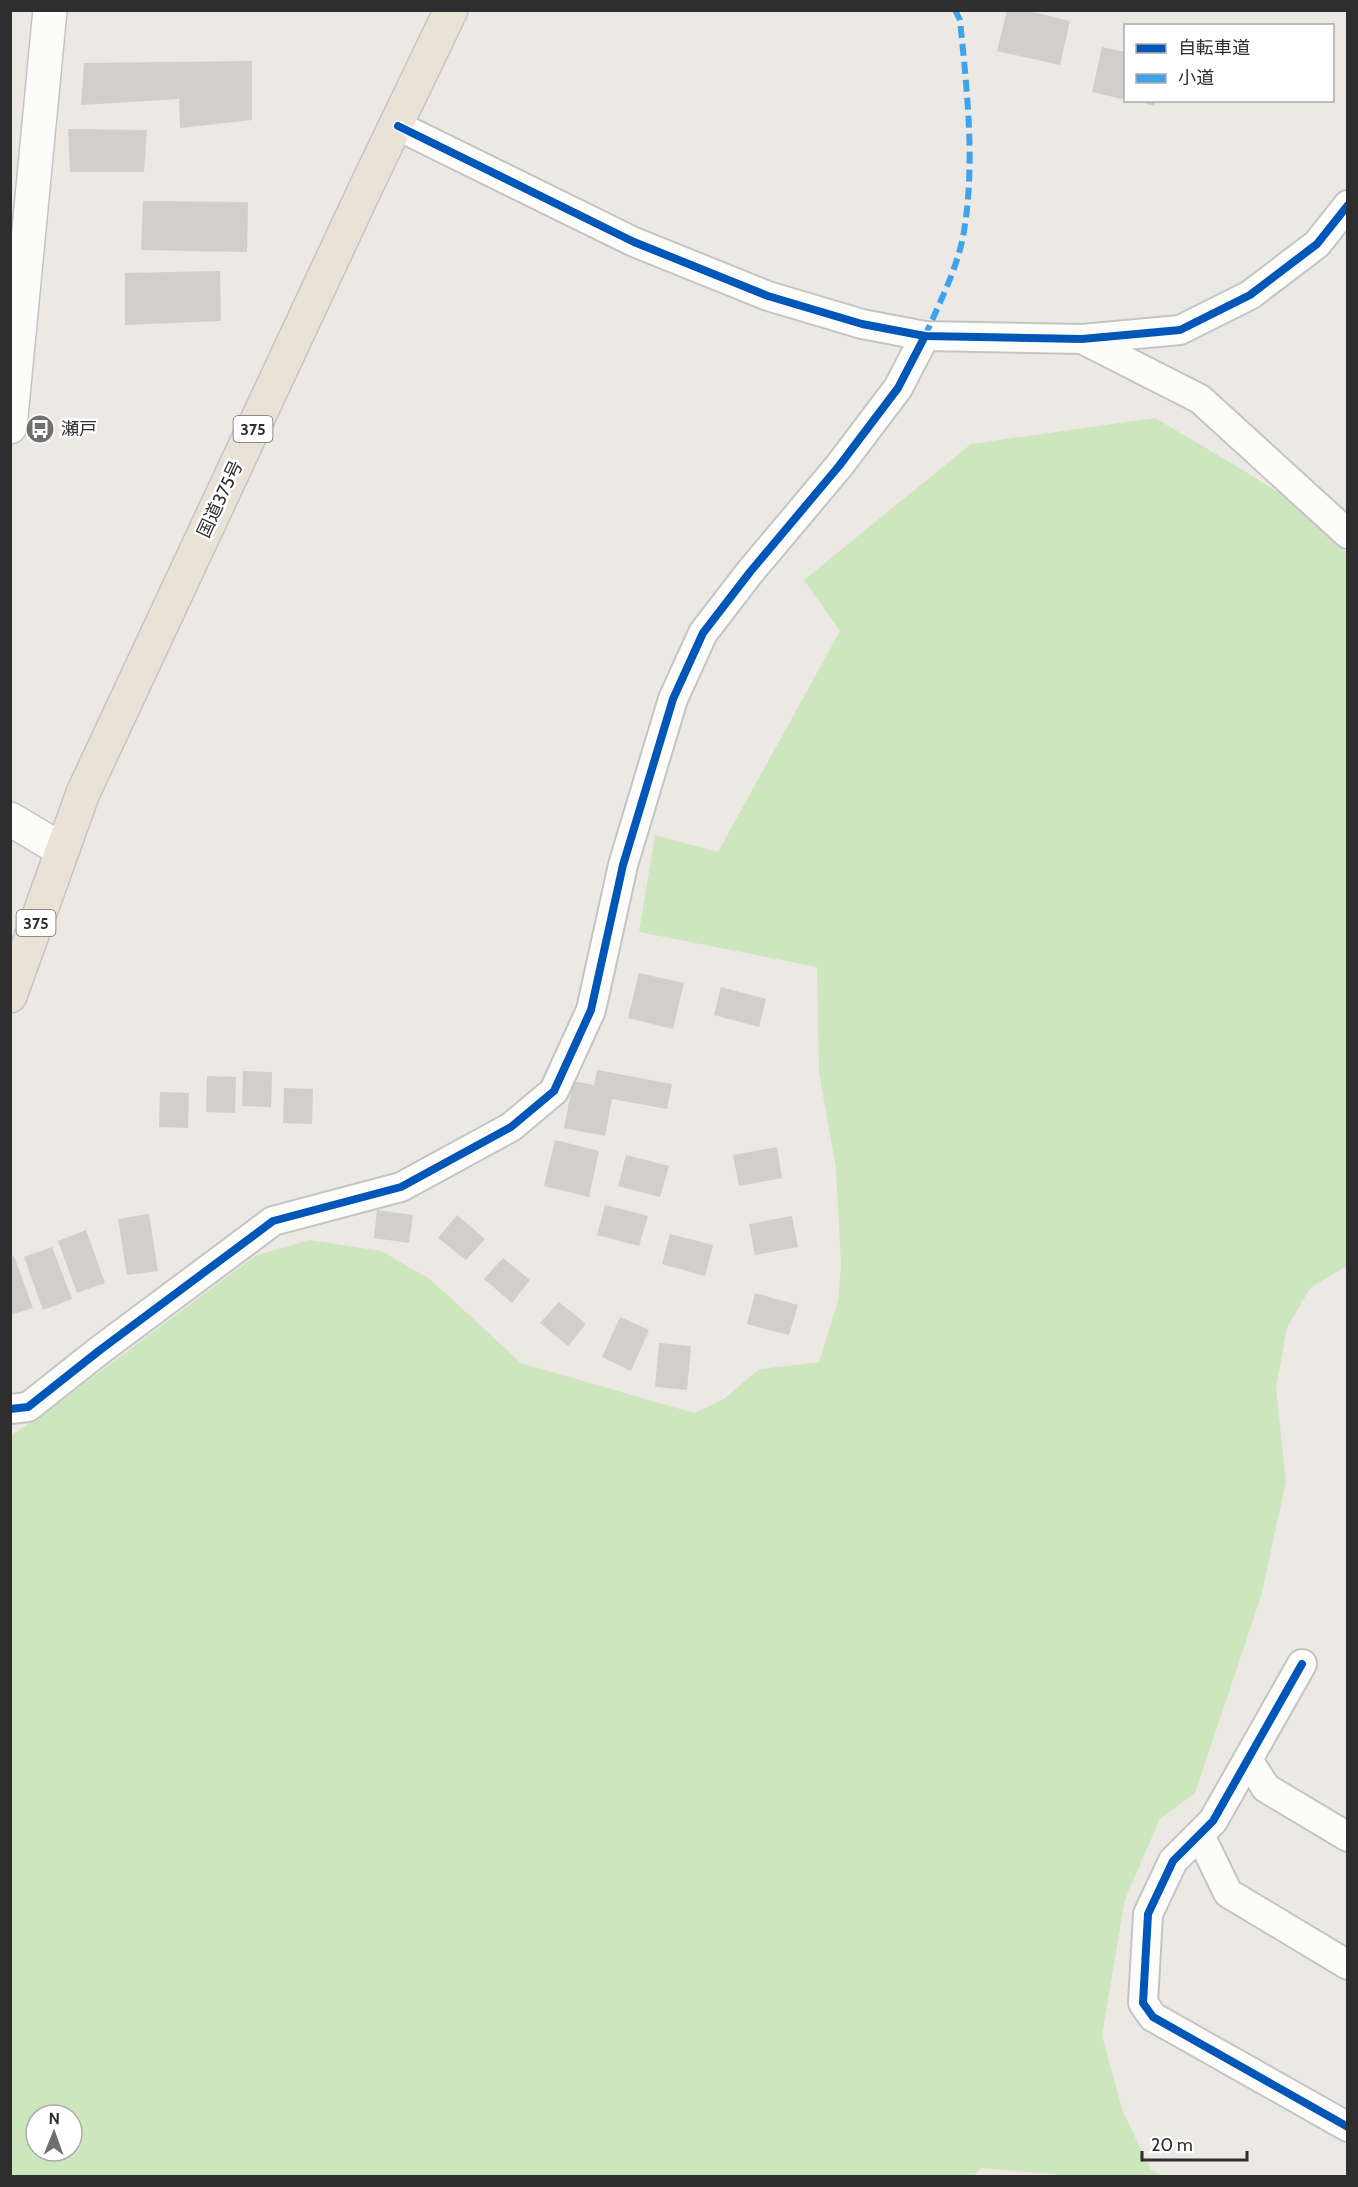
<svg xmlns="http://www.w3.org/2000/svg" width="1358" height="2187" viewBox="0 0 1358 2187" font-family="Cabin,'Noto Sans JP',sans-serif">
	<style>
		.green { fill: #cee6be; fill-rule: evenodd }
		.building { fill: #d1cecb }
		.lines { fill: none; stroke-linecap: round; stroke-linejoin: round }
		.minor-casing { stroke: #c5c4c5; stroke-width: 32 }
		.tertiary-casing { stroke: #c5c4c5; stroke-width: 36 }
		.trunk-casing { stroke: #c6c5c4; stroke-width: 36 }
		.minor { stroke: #fcfcfb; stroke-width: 28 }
		.tertiary { stroke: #fcfcfb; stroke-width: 33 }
		.trunk { stroke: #e9e2d6; stroke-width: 33 }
		.quiet { stroke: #3ea3eb; stroke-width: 6; stroke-dasharray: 12 6; stroke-linecap: butt }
		.cycleway-casing { stroke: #fff; stroke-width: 11 }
		.cycleway { stroke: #0057b8; stroke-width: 8 }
		.labels { text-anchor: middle; stroke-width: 5; stroke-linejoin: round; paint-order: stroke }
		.shield { fill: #fff; stroke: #6d6d6d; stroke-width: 1.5 }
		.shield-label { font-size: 16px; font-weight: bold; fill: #2e2e2e }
		.poi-label { font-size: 18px; fill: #2e2e2e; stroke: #fff; text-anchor: start }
		.street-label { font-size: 18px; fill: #2e2e2e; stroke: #fff }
	</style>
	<rect width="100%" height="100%" fill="#ece8e4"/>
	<path class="green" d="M1155,418L1238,467L1306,510L1347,553V1266L1310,1288L1287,1328L1276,1388L1286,1482L1261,1596L1195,1793L1160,1819L1125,1899L1102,2036L1123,2112L1151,2170L1164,2176H1073L982,2168L973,2176H11V1435L38,1418L255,1256L309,1240L381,1251L430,1279L521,1363L694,1413L724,1399L759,1369L819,1362L838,1301L841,1265L836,1169L819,1072L817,967L639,932L655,835L718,852L840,631L804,580L971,444ZM36,2115H72V2151H36Z"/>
	<g class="building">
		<polygon points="1007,10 1026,10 1070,21 1060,65 997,51"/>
		<polygon points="1102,47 1126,52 1126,100 1092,92"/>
		<polygon points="252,61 252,120 180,128 179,99 81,105 84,63"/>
		<polygon points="1134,100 1156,100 1154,106"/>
		<polygon points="68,129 147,130 144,172 70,172"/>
		<polygon points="143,201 248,202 247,252 141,250"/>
		<polygon points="220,271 221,321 125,325 125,273"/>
		<polygon points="639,973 684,983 673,1029 628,1018"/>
		<polygon points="721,987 766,999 759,1027 714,1015"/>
		<polygon points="597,1070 672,1084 667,1109 612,1099 605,1136 564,1128 573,1081 594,1085"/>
		<polygon points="243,1071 272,1072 271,1107 242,1106"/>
		<polygon points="207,1076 236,1077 235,1113 206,1112"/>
		<polygon points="284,1088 313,1089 312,1124 283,1123"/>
		<polygon points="160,1092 189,1093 188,1128 159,1127"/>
		<polygon points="555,1140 599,1151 589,1197 544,1186"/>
		<polygon points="777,1147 782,1178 739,1186 733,1155"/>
		<polygon points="626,1155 669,1166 660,1197 618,1186"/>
		<polygon points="605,1205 648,1216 639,1246 597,1235"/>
		<polygon points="377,1210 413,1215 409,1243 374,1238"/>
		<polygon points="149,1214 158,1271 127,1275 118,1219"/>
		<polygon points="457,1215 485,1239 466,1260 438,1238"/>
		<polygon points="792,1216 798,1247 755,1255 749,1224"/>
		<polygon points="86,1230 105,1283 77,1293 58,1241"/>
		<polygon points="670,1234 713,1245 705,1276 662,1264"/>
		<polygon points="52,1247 72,1299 43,1310 24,1257"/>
		<polygon points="14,1256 33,1308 10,1315 10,1257"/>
		<polygon points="503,1258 530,1280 512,1303 484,1279"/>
		<polygon points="755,1293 798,1305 789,1335 747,1324"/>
		<polygon points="559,1302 586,1324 568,1346 540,1323"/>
		<polygon points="620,1317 649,1330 631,1371 602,1357"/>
		<polygon points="659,1343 691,1346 687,1390 655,1387"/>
	</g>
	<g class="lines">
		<g class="minor-casing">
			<g id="minor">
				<polyline points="398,126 634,242 768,296 862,324 925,336 1082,339 1180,330 1250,295 1317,244 1348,205"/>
				<polyline points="1082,339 1200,399 1348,534"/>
				<polyline points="10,1409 28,1407 100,1350 273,1221 401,1187 511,1127 554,1091 591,1010 623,865 673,699 703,633 750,572 839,466 898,388 925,336"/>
				<polyline points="1302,1664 1213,1821 1173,1861 1148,1914 1143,2003 1153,2017 1348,2127"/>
				<polyline points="1248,1760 1266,1788 1348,1837"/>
				<polyline points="1200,1835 1228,1893 1348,1965"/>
			</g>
		</g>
		<g class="tertiary-casing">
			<g id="tertiary">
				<polyline points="10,427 50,10"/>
				<polyline points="10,819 62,850"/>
			</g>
		</g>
		<g class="trunk-casing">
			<polyline id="trunk" points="10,996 83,793 366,187 451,10"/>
		</g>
		<use href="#minor" class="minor"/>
		<use href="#tertiary" class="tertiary"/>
		<use href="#trunk" class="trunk"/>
		<path class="quiet" d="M925,336C939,304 956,271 963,237C976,165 967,92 960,20L955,10"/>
		<g class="cycleway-casing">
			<g id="cycleway">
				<polyline points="398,126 634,242 768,296 862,324 925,336 1082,339 1180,330 1250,295 1317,244 1348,205"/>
				<polyline points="10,1409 28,1407 100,1350 273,1221 401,1187 511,1127 554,1091 591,1010 623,865 673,699 703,633 750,572 839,466 898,388 925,336"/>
				<polyline points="1302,1664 1213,1821 1173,1861 1148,1914 1143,2003 1153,2017 1348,2127"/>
			</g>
		</g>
		<use href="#cycleway" class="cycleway"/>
	</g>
	<defs>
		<g id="bus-disc" transform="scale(1.5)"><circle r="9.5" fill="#706f6e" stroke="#fff"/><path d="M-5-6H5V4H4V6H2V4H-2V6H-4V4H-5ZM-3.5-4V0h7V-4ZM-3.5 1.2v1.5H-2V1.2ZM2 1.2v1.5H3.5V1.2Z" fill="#fff"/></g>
	</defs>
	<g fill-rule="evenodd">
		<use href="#bus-disc" x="40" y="429"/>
	</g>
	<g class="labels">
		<g class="shield">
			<rect x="233.5" y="416" width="39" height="26" rx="4.5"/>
			<rect x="16.5" y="910" width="39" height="26" rx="4.5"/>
		</g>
		<g class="shield-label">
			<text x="253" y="435">375</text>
			<text x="36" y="929">375</text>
		</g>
		<g class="poi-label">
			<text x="61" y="435">瀬戸</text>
		</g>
		<g class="street-label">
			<text transform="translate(220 499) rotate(-65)" y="6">国道375号</text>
		</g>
	</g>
	<rect width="1358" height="2187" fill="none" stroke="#2e2e2e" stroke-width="24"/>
	<rect x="1124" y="24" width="210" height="78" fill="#ffffff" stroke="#ababab" stroke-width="1.5"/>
	<rect x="1136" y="44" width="30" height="9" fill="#0057b8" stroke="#ababab" stroke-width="1.5"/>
	<text x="1178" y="54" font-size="18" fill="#2e2e2e">自転車道</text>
	<rect x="1136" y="74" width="30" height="9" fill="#3ea3eb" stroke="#ababab" stroke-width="1.5"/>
	<text x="1178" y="84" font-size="18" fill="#2e2e2e">小道</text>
	<g transform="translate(54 2133) rotate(1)"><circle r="28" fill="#ffffff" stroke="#ababab" stroke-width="1.5"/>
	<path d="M0-4.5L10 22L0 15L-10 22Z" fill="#706f6e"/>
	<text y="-9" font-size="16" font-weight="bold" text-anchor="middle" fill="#2e2e2e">N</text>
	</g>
	<path d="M1142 2151v9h105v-9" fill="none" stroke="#2e2e2e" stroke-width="3"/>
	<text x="1151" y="2151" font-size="18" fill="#2e2e2e" stroke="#ffffff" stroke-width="4.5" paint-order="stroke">20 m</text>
</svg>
